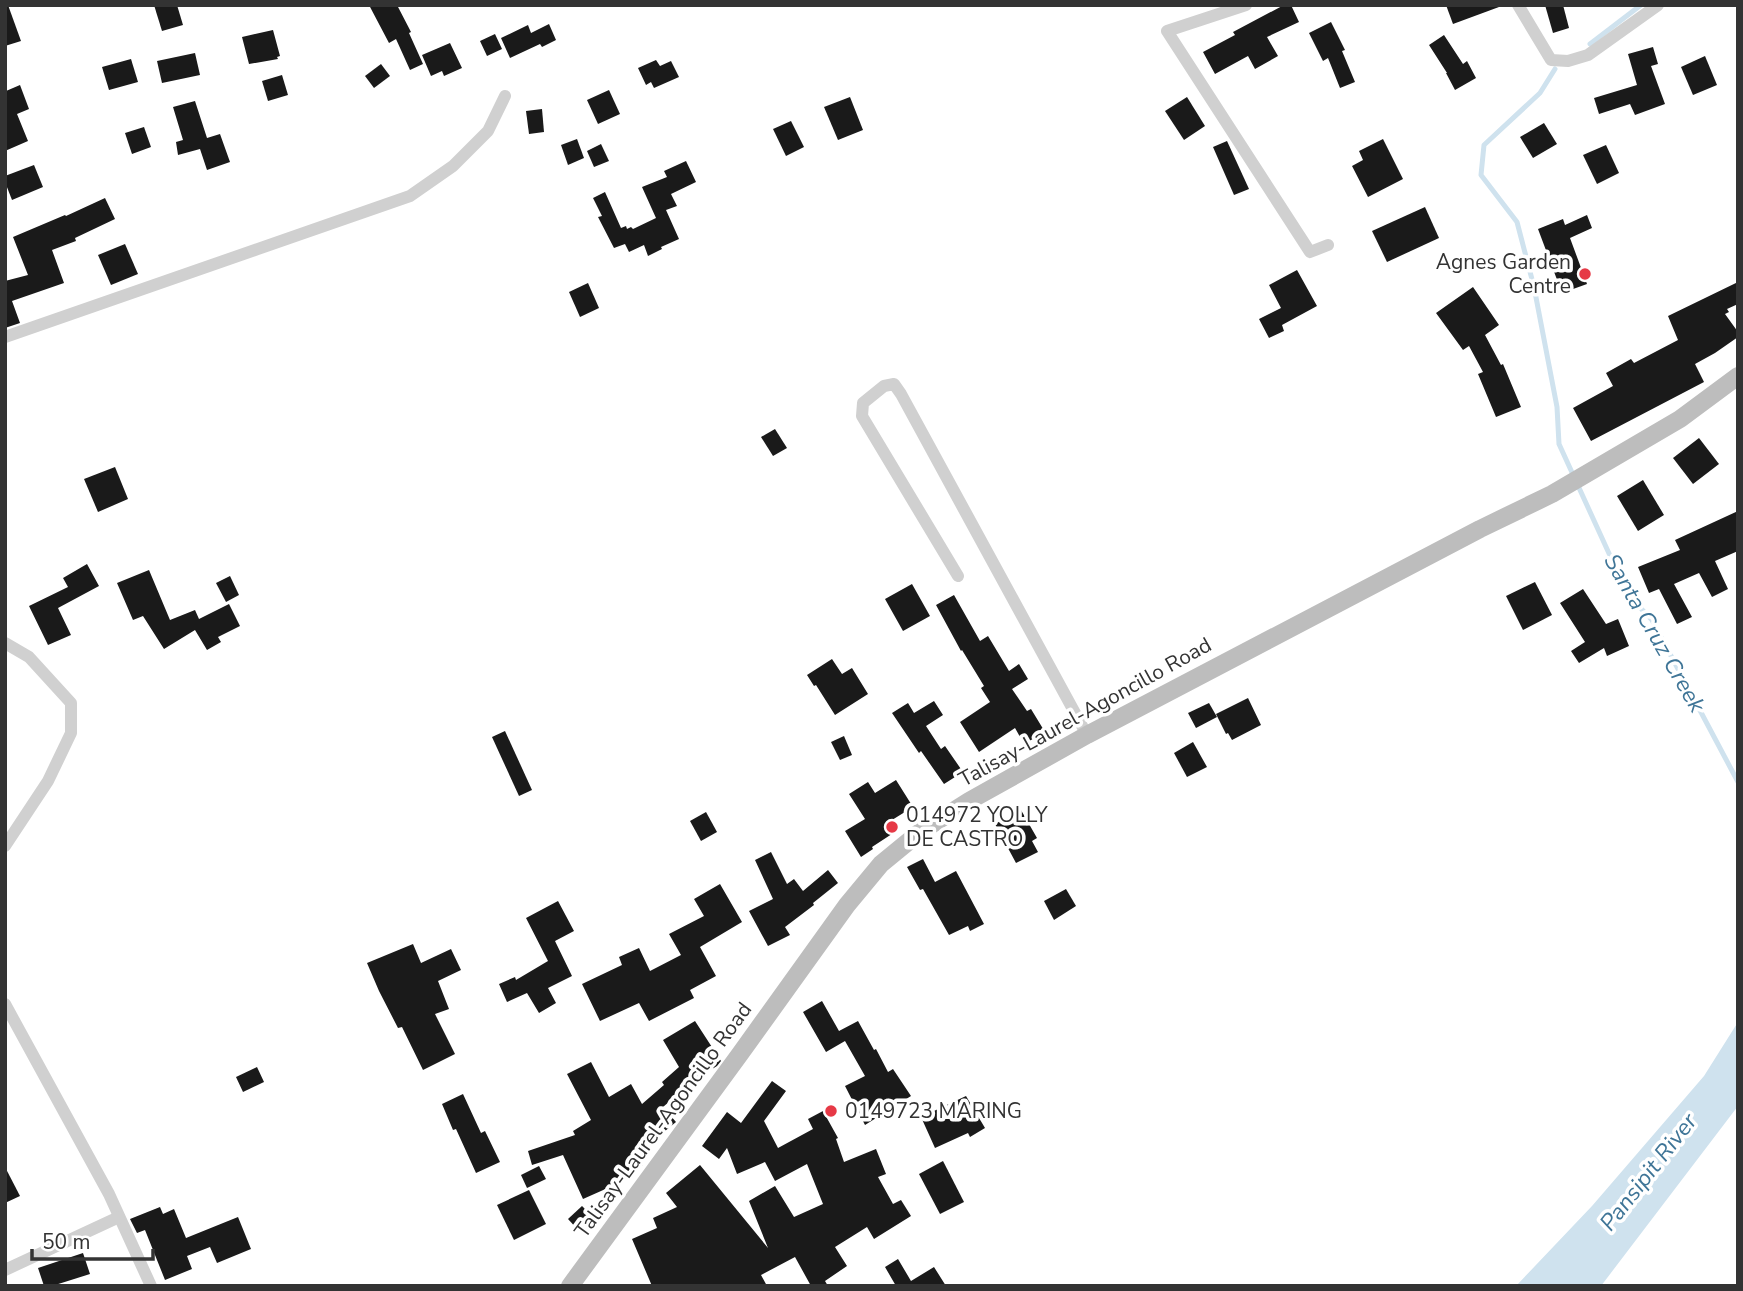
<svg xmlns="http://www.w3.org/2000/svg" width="1743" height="1291" viewBox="0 0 1743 1291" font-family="'Nunito Sans',sans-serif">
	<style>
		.water { fill: #cfe2ee }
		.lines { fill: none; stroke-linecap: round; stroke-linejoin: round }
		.stream { stroke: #cfe2ee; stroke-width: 5 }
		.building { fill: #1a1a1a }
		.minor { stroke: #d0d0d0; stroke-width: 12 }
		.secondary { stroke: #bdbdbd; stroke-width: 18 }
		.poi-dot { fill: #e63946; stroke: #fff; stroke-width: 2.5 }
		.labels { text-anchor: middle; stroke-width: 7; stroke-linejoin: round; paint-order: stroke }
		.poi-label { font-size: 21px; fill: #333; stroke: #fff; text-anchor: start }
		.street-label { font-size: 21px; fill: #333; stroke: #fff }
		.water-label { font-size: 23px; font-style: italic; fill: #3f7597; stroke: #fff }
	</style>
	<rect width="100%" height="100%" fill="#fff"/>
	<polygon class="water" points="1738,1022 1738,1106 1601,1286 1516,1286 1592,1206 1704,1076"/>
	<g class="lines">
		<g class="stream">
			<polyline points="1590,44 1641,5"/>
			<polyline points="1555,69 1540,93 1484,145 1481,175 1517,222 1534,287 1557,407 1559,444 1628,595 1652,620 1738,782"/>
		</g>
	</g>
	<g class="building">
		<polygon points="5,5 8,5 21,41 5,46"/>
		<polygon points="154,5 177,5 183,25 162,31"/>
		<polygon points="369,5 397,5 411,32 409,33 423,64 410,70 396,39 389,43"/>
		<polygon points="1284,5 1291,5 1299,22 1267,37 1278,56 1255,69 1248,56 1215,74 1203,52 1235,35 1233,32"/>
		<polygon points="1446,5 1498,5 1499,7 1453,24"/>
		<polygon points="1545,5 1563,5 1569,28 1553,33"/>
		<polygon points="1331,22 1345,50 1342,51 1355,82 1340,88 1328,58 1323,61 1309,33"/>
		<polygon points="549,24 556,40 542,47 540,44 510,58 501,38 528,25 531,33"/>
		<polygon points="273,30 280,56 277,57 278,59 249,64 242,37"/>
		<polygon points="495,34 502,49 487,56 480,41"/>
		<polygon points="1444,35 1463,64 1467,61 1476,78 1455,90 1446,73 1447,73 1429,45"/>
		<polygon points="450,43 462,68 444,76 442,71 431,76 422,55"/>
		<polygon points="1653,47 1658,64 1651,66 1665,104 1635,115 1630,104 1599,114 1594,98 1637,85 1628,54"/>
		<polygon points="195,53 200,75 162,83 157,61"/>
		<polygon points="1705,56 1717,85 1693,95 1681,67"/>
		<polygon points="131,59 138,82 109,90 102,67"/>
		<polygon points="656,60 660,66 671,61 679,77 654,88 651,82 646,85 638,68"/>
		<polygon points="381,64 390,76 374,88 365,76"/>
		<polygon points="282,75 288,95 268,101 262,81"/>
		<polygon points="20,85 29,109 17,114 28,141 5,151 5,89 6,91"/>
		<polygon points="609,90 620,114 598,124 587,100"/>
		<polygon points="850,97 863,130 838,140 824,107"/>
		<polygon points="1187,97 1205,126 1184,140 1165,111"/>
		<polygon points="195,101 207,138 220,134 230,162 207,170 200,149 178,155 176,142 183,140 173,107"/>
		<polygon points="542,109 544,132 529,134 526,111"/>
		<polygon points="791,121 804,147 786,156 773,129"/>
		<polygon points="1544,123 1557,144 1533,158 1520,137"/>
		<polygon points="144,127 151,147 132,154 125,133"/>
		<polygon points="577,139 584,158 568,165 561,145"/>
		<polygon points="1383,139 1403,179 1368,197 1352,166 1363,160 1359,151"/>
		<polygon points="1227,141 1249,189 1234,195 1213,147"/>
		<polygon points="601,144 609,161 594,167 587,151"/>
		<polygon points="1606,145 1619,173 1597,184 1583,155"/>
		<polygon points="686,161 696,182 671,194 677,206 666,210 679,239 661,247 662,249 648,256 644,245 629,252 625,244 614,248 598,217 602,216 593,198 605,192 621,228 626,226 627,229 631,227 633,229 656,218 642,187 667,177 664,171"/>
		<polygon points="34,165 43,187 12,200 5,182 5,176"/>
		<polygon points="105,198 115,219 75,238 76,241 52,250 64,283 12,301 20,323 5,328 5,281 28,275 13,237 65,215 66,216"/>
		<polygon points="1425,207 1439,238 1387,262 1372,231"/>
		<polygon points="1587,215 1592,228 1570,238 1587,284 1562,293 1538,229 1563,219 1565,225"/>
		<polygon points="125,244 138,274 111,285 98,255"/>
		<polygon points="1297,270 1317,306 1282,325 1284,331 1269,338 1259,319 1281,308 1269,285"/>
		<polygon points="1738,282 1738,304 1727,309 1729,312 1725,314 1738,332 1738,337 1715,353 1695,364 1704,382 1591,441 1573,408 1613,386 1606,373 1631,359 1634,363 1678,340 1668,316"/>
		<polygon points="588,283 599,308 580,317 569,292"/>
		<polygon points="1473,287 1499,325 1485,335 1501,365 1503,364 1521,407 1496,417 1478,374 1483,372 1469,346 1463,350 1436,313"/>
		<polygon points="775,429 787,448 773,456 761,437"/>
		<polygon points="1699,438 1719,464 1693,484 1673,458"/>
		<polygon points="115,467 128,499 98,512 84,479"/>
		<polygon points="1643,480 1664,515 1638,531 1617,496"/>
		<polygon points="1738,511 1738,551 1715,561 1728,589 1712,597 1699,573 1674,584 1692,617 1677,624 1659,589 1649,593 1638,567 1680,550 1675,540"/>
		<polygon points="87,564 99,586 58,608 71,635 48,645 29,606 68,587 63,578"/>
		<polygon points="149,570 170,620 195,610 199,619 229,604 240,626 218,637 221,642 207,650 195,630 164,649 143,616 133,620 117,583"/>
		<polygon points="230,576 239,595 226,602 216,583"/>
		<polygon points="1535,582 1552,615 1523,630 1506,596"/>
		<polygon points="912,584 930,616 903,631 885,599"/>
		<polygon points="1583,589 1606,624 1618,619 1629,646 1607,656 1604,648 1579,663 1571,651 1585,642 1560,603"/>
		<polygon points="954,595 980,641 988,636 1009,671 1019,664 1028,679 1012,689 1027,711 1031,709 1045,732 1024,744 1015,728 979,752 960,722 990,702 981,688 984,686 962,650 961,651 936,605"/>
		<polygon points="832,659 842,674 852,668 868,694 835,715 816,685 814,686 807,675"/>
		<polygon points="1248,698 1261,725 1232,740 1228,733 1226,734 1216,714"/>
		<polygon points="934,701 943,715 926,726 941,749 945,746 963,772 944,784 921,751 919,753 892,713 908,703 914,713"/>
		<polygon points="1209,703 1217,717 1196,728 1188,713"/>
		<polygon points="505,731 532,790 519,796 492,737"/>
		<polygon points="844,736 852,755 840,760 831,742"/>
		<polygon points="1193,742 1207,767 1187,777 1174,753"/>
		<polygon points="896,780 913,807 892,820 898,830 872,847 873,849 861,857 845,831 865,819 849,794 868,782 875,793"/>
		<polygon points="1021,810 1037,838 1032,841 1038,852 1016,863 995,824"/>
		<polygon points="706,812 717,832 701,841 690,821"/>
		<polygon points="771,852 787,884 794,879 803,891 828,870 838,883 813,903 814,905 785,927 790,935 768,946 749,911 773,899 755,860"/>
		<polygon points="923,859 935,882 956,871 984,924 970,931 968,926 949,935 923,889 920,890 907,867"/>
		<polygon points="720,884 742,922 700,947 716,976 690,990 694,998 649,1021 639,1003 600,1021 582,984 622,965 619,957 639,948 650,971 681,955 669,934 704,916 694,899"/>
		<polygon points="1066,889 1076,906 1054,920 1044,901"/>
		<polygon points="558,901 574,931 555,941 572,976 548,988 556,1003 539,1013 527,993 507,1002 499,984 515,977 516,980 548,961 526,918"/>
		<polygon points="413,944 421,963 451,949 461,970 438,981 449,1009 435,1014 455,1054 423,1070 402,1027 398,1028 379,991 367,963"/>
		<polygon points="822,1001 839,1031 858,1021 874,1050 876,1049 888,1072 893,1069 911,1096 865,1125 845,1086 865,1076 845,1041 826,1052 803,1012"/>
		<polygon points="695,1021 721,1061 717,1066 683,1087 684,1089 663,1107 676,1122 637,1154 643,1165 618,1180 619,1183 583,1199 563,1155 532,1165 528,1151 575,1135 573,1131 591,1120 567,1074 591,1062 609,1097 631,1084 642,1104 664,1085 662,1082 679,1067 663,1040"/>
		<polygon points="257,1067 264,1082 243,1092 236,1077"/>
		<polygon points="772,1081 786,1091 764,1121 778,1148 813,1129 808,1119 823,1111 838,1138 836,1139 844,1162 876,1149 886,1174 878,1177 893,1204 901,1200 911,1216 874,1239 867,1227 835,1247 847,1266 825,1281 828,1286 811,1286 795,1257 761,1275 767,1286 652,1286 632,1239 657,1228 653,1218 677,1207 666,1193 700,1165 768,1248 749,1201 775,1186 794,1217 823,1204 807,1164 775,1181 765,1162 737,1174 727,1148 719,1159 702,1146 727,1112 741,1123"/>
		<polygon points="463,1094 481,1133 485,1131 500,1162 476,1173 456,1129 453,1130 442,1104"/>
		<polygon points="966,1096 985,1128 970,1137 968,1133 935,1148 921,1117"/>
		<polygon points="943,1161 964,1202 940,1214 919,1174"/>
		<polygon points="539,1166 546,1179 527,1188 521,1175"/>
		<polygon points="5,1167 20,1196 5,1203"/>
		<polygon points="529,1190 546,1224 514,1240 497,1205"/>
		<polygon points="582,1206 594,1218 579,1231 568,1219"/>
		<polygon points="160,1207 163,1214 174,1209 186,1238 238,1217 251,1249 217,1263 210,1247 187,1256 192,1269 165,1280 145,1230 137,1233 130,1219"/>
		<polygon points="83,1253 90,1274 52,1286 44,1286 38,1268"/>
		<polygon points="898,1259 911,1281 934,1267 946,1286 896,1286 885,1267"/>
	</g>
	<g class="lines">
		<g class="minor">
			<polyline points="1246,5 1167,31 1310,252 1328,245"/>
			<polyline points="1518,5 1551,60 1568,61 1588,55 1658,5"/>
			<polyline points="5,337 410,196 453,166 488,131 505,96"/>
			<polyline points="958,576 862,416 863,403 884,386 894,384 901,394 1087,735"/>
			<polyline points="5,643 29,657 71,703 71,733 48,781 5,846"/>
			<polyline points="5,1004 109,1194 151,1286"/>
			<polyline points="5,1270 119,1217"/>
		</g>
		<polyline class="secondary" points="570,1286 740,1054 847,905 881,864 920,832 969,801 1087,735 1480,529 1552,494 1680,419 1738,376"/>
	</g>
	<g class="poi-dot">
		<circle cx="1585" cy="274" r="7"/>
		<circle cx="892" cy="827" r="7"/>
		<circle cx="831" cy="1111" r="7"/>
	</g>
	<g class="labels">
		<g class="poi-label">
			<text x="1571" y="269" text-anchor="end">Agnes Garden<tspan x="1571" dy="24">Centre</tspan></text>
			<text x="906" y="822">014972 YOLLY<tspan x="906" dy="24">DE CASTRO</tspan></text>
			<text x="845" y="1118">0149723 MARING</text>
		</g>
		<g class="street-label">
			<text transform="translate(1085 712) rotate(-29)" y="7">Talisay-Laurel-Agoncillo Road</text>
			<text transform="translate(663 1120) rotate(-54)" y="7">Talisay-Laurel-Agoncillo Road</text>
		</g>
		<g class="water-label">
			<text transform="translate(1655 633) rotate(60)" y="8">Santa Cruz Creek</text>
			<text transform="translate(1648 1172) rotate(-52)" y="8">Pansipit River</text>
		</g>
	</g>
	<rect width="1743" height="1291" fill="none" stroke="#333333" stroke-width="14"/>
	<path d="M32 1249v10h121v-10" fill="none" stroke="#333333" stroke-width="3.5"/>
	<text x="42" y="1249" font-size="21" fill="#333333" stroke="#ffffff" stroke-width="5" paint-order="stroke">50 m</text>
</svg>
